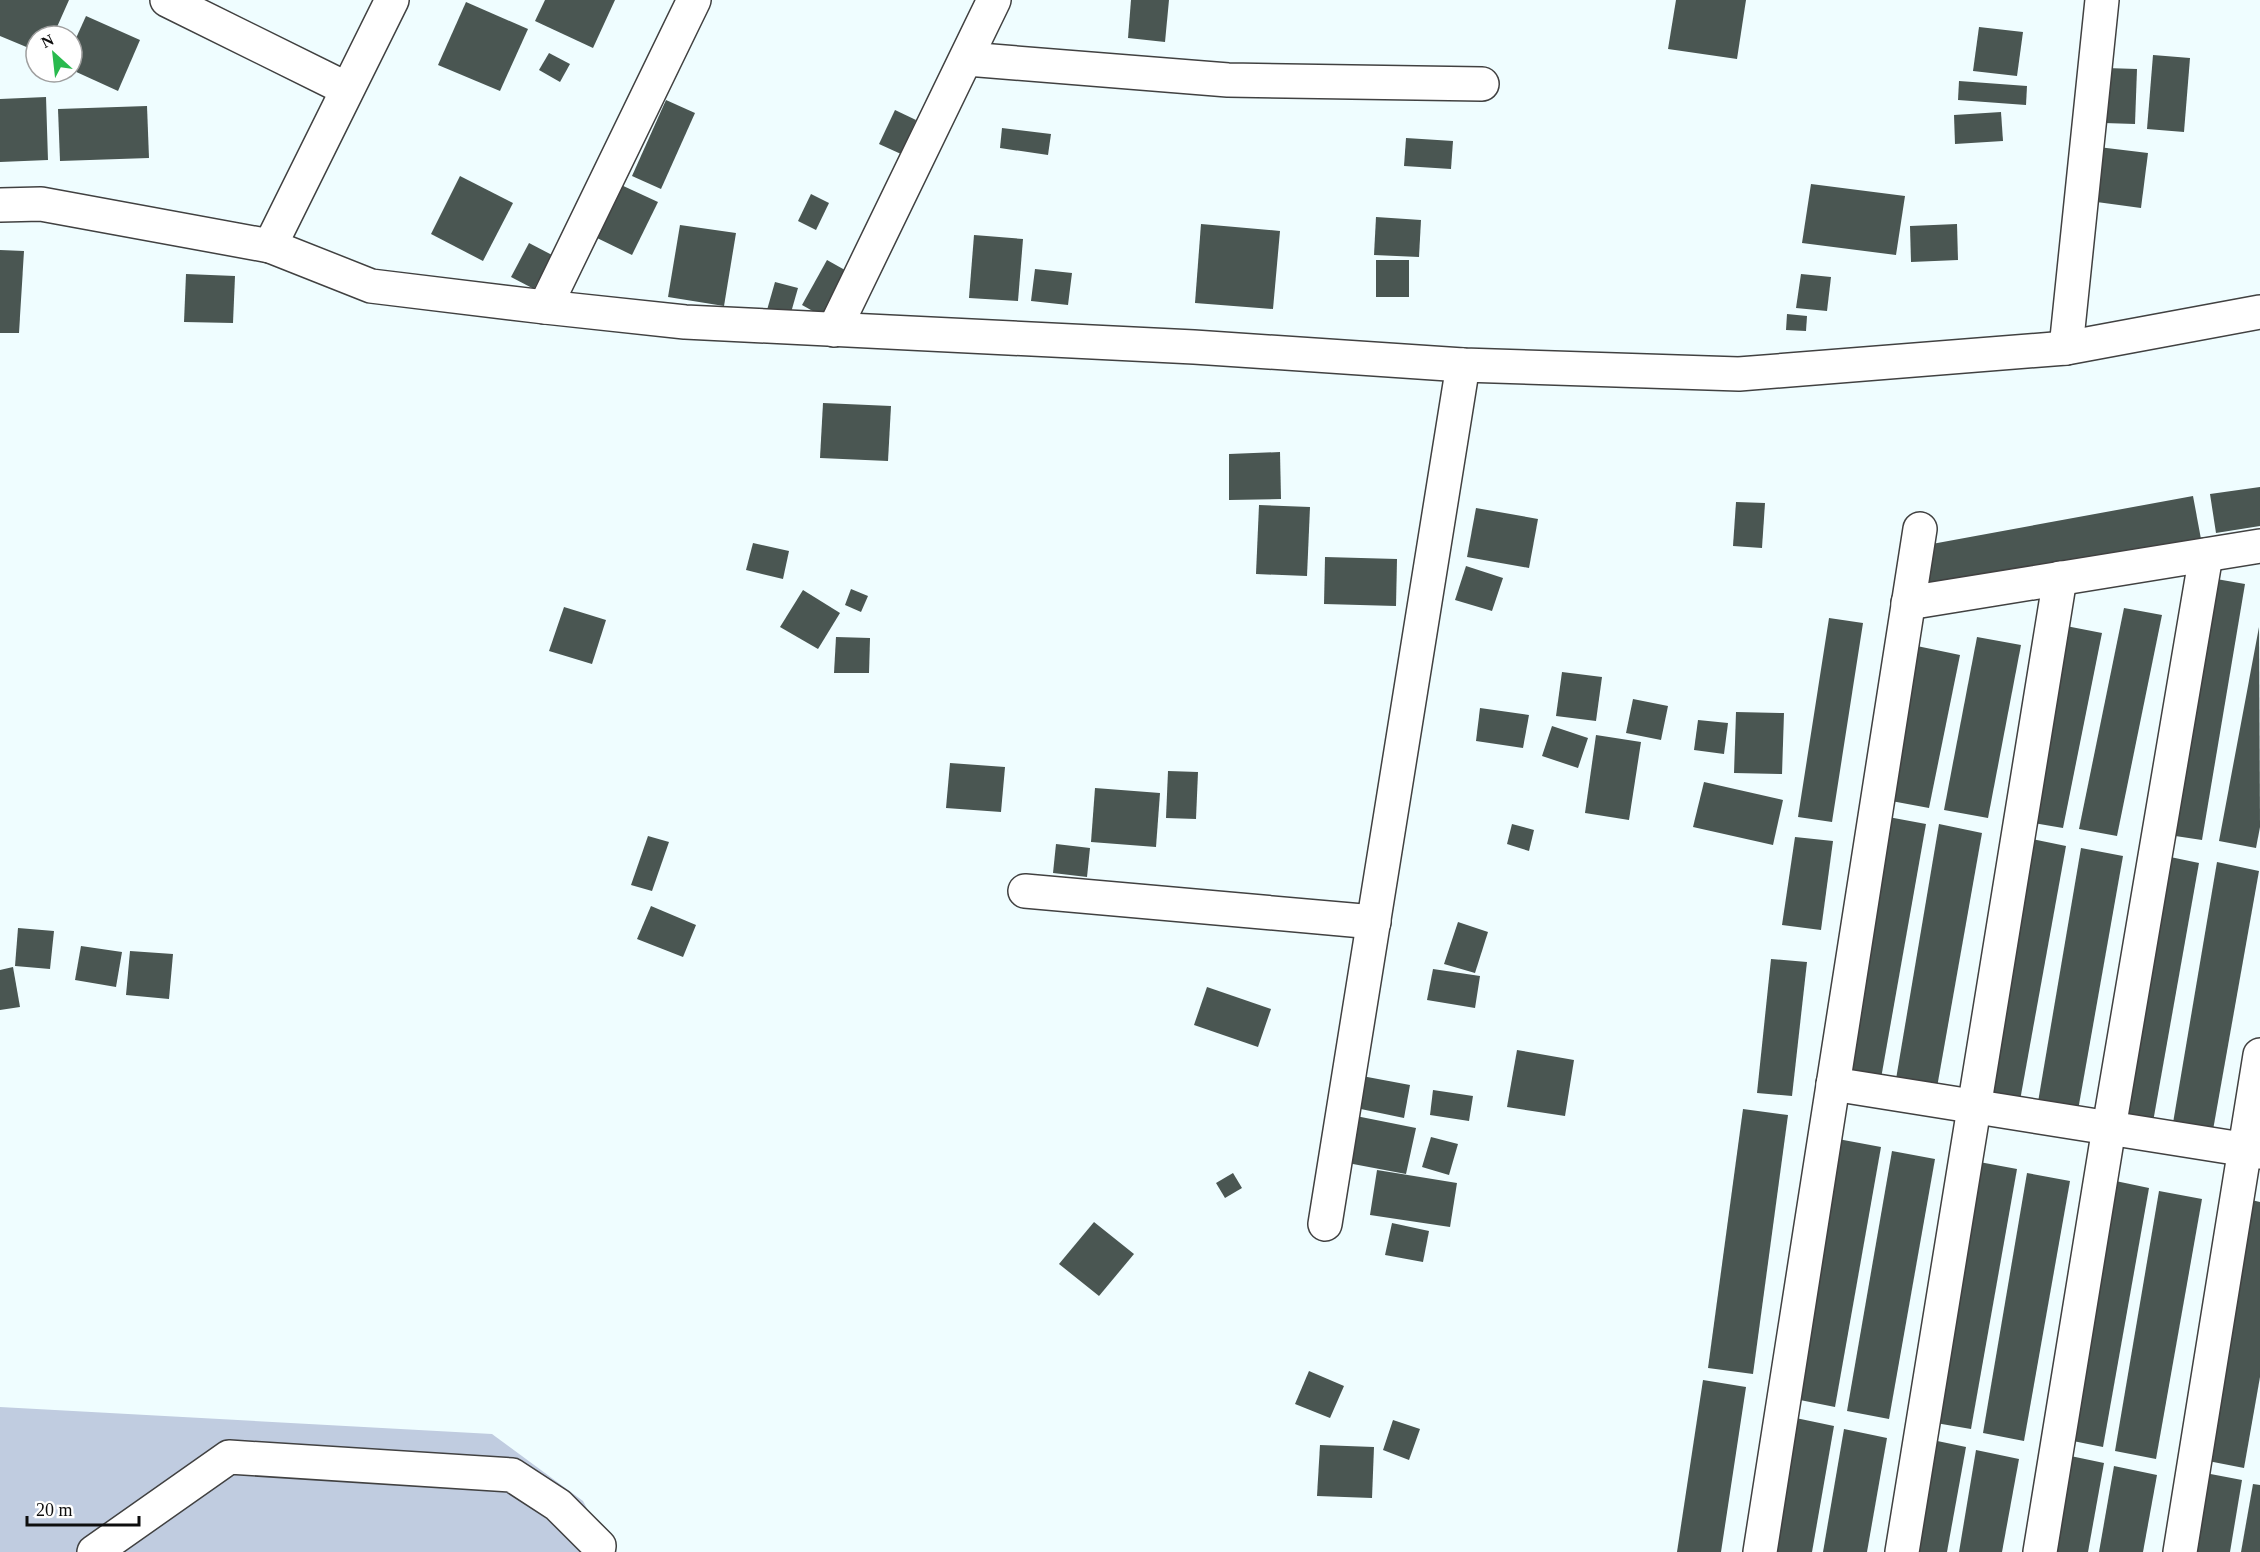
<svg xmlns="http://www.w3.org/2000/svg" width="2260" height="1552" viewBox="0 0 2260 1552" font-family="Georgia,serif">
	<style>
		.cemetery { fill: #c0cce0 }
		.building { fill: #4a5652 }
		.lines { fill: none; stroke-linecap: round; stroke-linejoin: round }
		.minor-casing { stroke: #414141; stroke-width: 36 }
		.minor { stroke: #fff; stroke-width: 33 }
	</style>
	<rect width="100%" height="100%" fill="#effdff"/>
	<polygon class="cemetery" points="0,1407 492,1434 583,1501 610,1552 0,1552"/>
	<g class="building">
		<polygon points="0,0 69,0 53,36 36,36 36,51 0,36"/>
		<polygon points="545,0 615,0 593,48 535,21"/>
		<polygon points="1131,0 1169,0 1165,42 1128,38"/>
		<polygon points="1676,0 1746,0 1737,59 1668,49"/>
		<polygon points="466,2 528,29 500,91 438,65"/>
		<polygon points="86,16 140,40 118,91 72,70 72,47"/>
		<polygon points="1979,27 2023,32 2017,76 1973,71"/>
		<polygon points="549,53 570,64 560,82 539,70"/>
		<polygon points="2153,55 2190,58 2184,132 2147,129"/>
		<polygon points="2106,68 2137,69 2135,124 2104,123"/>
		<polygon points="1959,81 2027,86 2026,105 1958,100"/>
		<polygon points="46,97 48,160 0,162 0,99"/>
		<polygon points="666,100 695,113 661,189 632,176"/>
		<polygon points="147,106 149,158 60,161 58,109"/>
		<polygon points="895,110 916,120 901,154 879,144"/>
		<polygon points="2001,112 2003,141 1955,144 1954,115"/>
		<polygon points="1002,128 1051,134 1048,155 1000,148"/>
		<polygon points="1406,138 1453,141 1451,169 1404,166"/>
		<polygon points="2090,146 2148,153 2141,208 2082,200"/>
		<polygon points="460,176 513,203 483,261 431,234"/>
		<polygon points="619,184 658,202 632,255 593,236"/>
		<polygon points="1811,184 1905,196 1896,255 1802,243"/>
		<polygon points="811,194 829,203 816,230 798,221"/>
		<polygon points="1376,217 1421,220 1419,257 1374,255"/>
		<polygon points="1201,224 1280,231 1273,309 1195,303"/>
		<polygon points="1957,224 1958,260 1911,262 1910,226"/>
		<polygon points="680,225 736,233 724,306 668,297"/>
		<polygon points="974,235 1023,239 1018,301 969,298"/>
		<polygon points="529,243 552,255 534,289 511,277"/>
		<polygon points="0,250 24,251 19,333 0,333"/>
		<polygon points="827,260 852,274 827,319 802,305"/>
		<rect x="1376" y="260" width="33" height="37"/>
		<polygon points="1035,269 1072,273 1068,305 1031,301"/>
		<polygon points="186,274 235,276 233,323 184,322"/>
		<polygon points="1801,274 1831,277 1827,311 1796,308"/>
		<polygon points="775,282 798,288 790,316 767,310"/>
		<polygon points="1787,314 1807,316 1806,331 1786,330"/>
		<polygon points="823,403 891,406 888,461 820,458"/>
		<polygon points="1280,452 1281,499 1229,500 1229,454"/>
		<polygon points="2260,487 2260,526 2216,533 2210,494"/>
		<polygon points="2193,496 2201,539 1928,590 1921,546"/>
		<polygon points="1736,502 1765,503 1762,548 1733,546"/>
		<polygon points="1259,505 1310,507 1307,576 1256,574"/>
		<polygon points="1476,508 1538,519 1529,568 1467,557"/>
		<polygon points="753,543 789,551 783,579 746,570"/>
		<polygon points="1325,557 1397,559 1396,606 1324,604"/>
		<polygon points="1466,566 1503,578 1492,611 1455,600"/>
		<polygon points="2205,577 2245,584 2202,840 2162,834"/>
		<polygon points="851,589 868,596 861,612 845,605"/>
		<polygon points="803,590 840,613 818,649 780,627"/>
		<polygon points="564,607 606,620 592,664 549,651"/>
		<polygon points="2124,608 2162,615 2117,836 2079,829"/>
		<polygon points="1829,618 1863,623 1832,822 1798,817"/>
		<polygon points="2061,625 2102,633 2063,828 2022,821"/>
		<polygon points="2259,627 2260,827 2256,848 2219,841"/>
		<polygon points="836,637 870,638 869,673 834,673"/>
		<polygon points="1977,637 2021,645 1988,818 1944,810"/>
		<polygon points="1917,646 1960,655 1929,808 1886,800"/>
		<polygon points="1562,672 1602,677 1596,721 1556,716"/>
		<polygon points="1633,699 1668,706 1661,740 1626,733"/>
		<polygon points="1480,708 1529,715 1523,748 1476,741"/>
		<polygon points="1736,712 1784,713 1782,774 1734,773"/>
		<polygon points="1698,720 1728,723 1724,754 1694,750"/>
		<polygon points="1552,726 1588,738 1578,768 1542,756"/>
		<polygon points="1596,735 1641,742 1629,820 1585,813"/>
		<polygon points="950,763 1005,767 1001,812 946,808"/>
		<polygon points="1168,771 1198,772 1196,819 1166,818"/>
		<polygon points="1704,782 1783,800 1773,845 1693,827"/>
		<polygon points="1095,788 1160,793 1156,847 1091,842"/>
		<polygon points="1883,816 1926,824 1880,1084 1839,1076"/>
		<polygon points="1512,824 1534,830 1529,851 1507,844"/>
		<polygon points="1939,824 1982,833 1936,1093 1895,1085"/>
		<polygon points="648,836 669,842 652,891 631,885"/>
		<polygon points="1795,837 1833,841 1821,930 1782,925"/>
		<polygon points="2023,837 2066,846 2019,1106 1979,1098"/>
		<polygon points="1056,844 1090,848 1087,877 1053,873"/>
		<polygon points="2081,848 2123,856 2077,1116 2037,1108"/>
		<polygon points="2156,854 2199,863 2153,1122 2113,1114"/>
		<polygon points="2217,862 2259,871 2213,1130 2173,1123"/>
		<polygon points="651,906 696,925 683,957 637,939"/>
		<polygon points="1458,922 1488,932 1475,973 1444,964"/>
		<polygon points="18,928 54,931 50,969 15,966"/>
		<polygon points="81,946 122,952 116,987 75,980"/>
		<polygon points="130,951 173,954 169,999 126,995"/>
		<polygon points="1771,959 1807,962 1792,1096 1757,1093"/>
		<polygon points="13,967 20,1007 0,1010 0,970"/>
		<polygon points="1433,969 1480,976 1475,1008 1427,1000"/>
		<polygon points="1207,987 1271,1009 1258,1047 1194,1025"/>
		<polygon points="1517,1050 1574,1060 1565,1116 1507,1107"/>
		<polygon points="1362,1076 1410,1085 1404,1118 1356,1108"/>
		<polygon points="1433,1090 1473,1096 1469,1121 1430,1115"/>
		<polygon points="1743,1109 1788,1115 1753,1374 1708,1368"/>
		<polygon points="1346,1114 1416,1128 1406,1174 1337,1161"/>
		<polygon points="1431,1137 1458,1144 1449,1175 1422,1167"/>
		<polygon points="1838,1139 1881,1147 1835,1407 1795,1399"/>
		<polygon points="1892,1151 1935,1159 1889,1419 1847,1411"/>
		<polygon points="1974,1161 2017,1169 1971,1429 1930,1422"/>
		<polygon points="1377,1170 1457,1183 1450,1227 1370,1215"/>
		<polygon points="1233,1173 1242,1188 1225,1198 1216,1183"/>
		<polygon points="2027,1173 2070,1181 2024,1441 1983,1433"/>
		<polygon points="2106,1179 2149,1188 2103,1447 2063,1439"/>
		<polygon points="2159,1191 2202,1199 2156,1459 2115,1451"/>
		<polygon points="2247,1199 2260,1202 2260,1377 2244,1468 2203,1460"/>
		<polygon points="1094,1222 1134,1254 1099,1296 1059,1264"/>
		<polygon points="1392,1223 1429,1231 1423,1262 1385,1255"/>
		<polygon points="1309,1371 1344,1386 1330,1418 1295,1404"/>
		<polygon points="1703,1380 1746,1387 1721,1552 1677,1552"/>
		<polygon points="1791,1417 1834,1426 1812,1552 1768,1552"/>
		<polygon points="1393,1420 1420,1429 1409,1460 1383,1450"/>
		<polygon points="1844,1429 1887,1438 1867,1552 1823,1552"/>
		<polygon points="1923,1438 1966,1447 1947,1552 1904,1552"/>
		<polygon points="1320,1445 1374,1447 1372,1498 1317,1496"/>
		<polygon points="1976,1450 2019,1459 2002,1552 1959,1552"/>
		<polygon points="2061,1454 2104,1463 2088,1552 2044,1552"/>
		<polygon points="2114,1466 2157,1475 2143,1552 2099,1552"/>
		<polygon points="2200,1472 2242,1480 2230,1552 2186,1552"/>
		<polygon points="2253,1484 2260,1485 2260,1552 2241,1552"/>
	</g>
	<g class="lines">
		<g class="minor-casing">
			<g id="minor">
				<polyline points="167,0 347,89"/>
				<polyline points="967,59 1228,80 1482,84"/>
				<polyline points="0,205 41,204 270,246 371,286 545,307 685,322 1194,347 1463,365 1739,374 2066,348 2260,312"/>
				<polyline points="270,246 392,0"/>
				<polyline points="545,307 694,0"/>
				<polyline points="834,330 994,0"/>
				<polyline points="2066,348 2102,0"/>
				<polyline points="1908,603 2260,546"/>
				<polyline points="1025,891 1374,922"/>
				<polyline points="1833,1084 2260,1152"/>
				<polyline points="1325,1224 1463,365"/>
				<polyline points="94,1552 229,1457 512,1475 558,1505 599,1546 598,1552"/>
				<polyline points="1760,1552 1920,529"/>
				<polyline points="1902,1552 2060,578"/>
				<polyline points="2040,1552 2109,1128 2206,555"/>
				<polyline points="2180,1552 2260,1055"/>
			</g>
		</g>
		<use href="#minor" class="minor"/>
	</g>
	<g transform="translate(54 54) rotate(333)"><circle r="28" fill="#ffffff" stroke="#9f9f9f" stroke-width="1.5"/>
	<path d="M0-4.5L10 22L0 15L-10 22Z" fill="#29ba4e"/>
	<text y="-9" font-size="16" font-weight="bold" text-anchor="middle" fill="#0e0e0e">N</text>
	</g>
	<path d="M27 1516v9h112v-9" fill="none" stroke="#0e0e0e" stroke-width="3"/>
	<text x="36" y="1516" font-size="18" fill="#0e0e0e" stroke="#ffffff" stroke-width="4.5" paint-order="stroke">20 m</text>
</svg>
